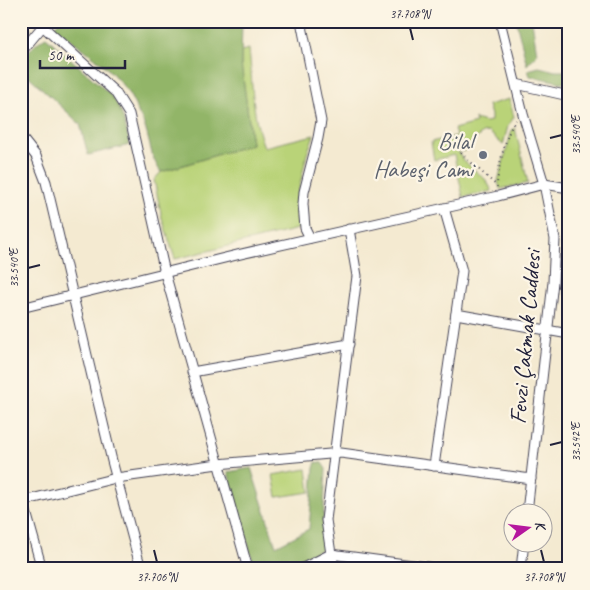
<svg xmlns="http://www.w3.org/2000/svg" width="590" height="590" viewBox="0 0 590 590" font-family="Caveat,sans-serif">
	<style>
		.green { fill: #b9d378; stroke: #6e7a5a }
		.forest { fill: #92b568; stroke: #5a6c52 }
		.lines { fill: none; stroke-linecap: round; stroke-linejoin: round }
		.street-casing { stroke: #424052; stroke-width: 11 }
		.path { stroke: #424052; stroke-width: 2; stroke-dasharray: 1 4; stroke-linecap: butt }
		.street { stroke: #fff; stroke-width: 9 }
		.ticks { fill: none; stroke: #22223b; stroke-width: 2 }
		.worship-dot { fill: #6b7280; stroke: #fcf5e5; stroke-width: 2 }
		.labels { text-anchor: middle; stroke-width: 4.5; stroke-linejoin: round; paint-order: stroke }
		.worship-label { font-size: 24px; fill: #5b616d; stroke: #fcf5e5; text-anchor: end }
		.street-label { font-size: 24px; fill: #22223b; stroke: #fcf5e5 }
		.neatline { fill: none; stroke: #22223b; stroke-width: 2 }
		.ticks-label { font-size: 12px; text-anchor: middle; fill: #22223b }
	</style>
	<rect width="100%" height="100%" fill="#fcf5e5"/>
	<filter id="ink" filterUnits="userSpaceOnUse"><feTurbulence type="fractalNoise" baseFrequency=".02" numOctaves="2"/><feDisplacementMap in="SourceGraphic" scale="10" xChannelSelector="R" yChannelSelector="G"/><feConvolveMatrix kernelMatrix="1 2 1 2 8 2 1 2 1" color-interpolation-filters="sRGB"/></filter>
	<filter id="wash" filterUnits="userSpaceOnUse"><feTurbulence type="fractalNoise" baseFrequency=".0096" numOctaves="4" result="noise"/><feDisplacementMap in="SourceGraphic" scale="20" xChannelSelector="R" yChannelSelector="G"/><feGaussianBlur stdDeviation="1.12" result="paint"/><feColorMatrix in="noise" values="0 0 0 0 0 0 0 0 0 0 0 0 0 0 0 0 0 1.4 0 .05"/><feComposite in="paint" operator="in"/></filter>
	<g filter="url(#wash)">
		<rect width="100%" height="100%" fill="#f4ead1"/>
		<g class="green">
			<path d="M249,49C253,85 251,112 264,147L314,135L307,154L296,202L298,229L175,259L162,218L154,180L161,172L252,144L241,66V51Z"/>
			<polygon points="509,99 514,117 508,126 503,145 489,132 482,133 463,152 455,138 451,139 463,160 486,180 492,191 463,197 454,155 434,160 431,142 456,136 454,129 476,123 475,119 485,122 491,121 491,115 488,105"/>
			<polygon points="515,128 528,183 500,189 498,181 512,130"/>
			<polygon points="307,469 310,492 277,497 273,475"/>
		</g>
		<g class="forest">
			<polygon points="21,21 31,29 21,40"/>
			<path d="M59,21H242L241,63L252,144L161,172C150,158 150,138 143,122C138,113 134,102 129,94C111,66 80,47 54,27Z"/>
			<polygon points="516,21 532,21 537,54 527,65"/>
			<path d="M46,37L111,95C123,110 125,126 130,145L88,155L80,124L21,69C21,57 35,43 46,37Z"/>
			<polygon points="539,67 555,71 569,71 569,84 530,76 528,70"/>
			<polygon points="316,462 322,463 326,469 323,525 324,548 283,569 255,569 228,472 251,468 276,546 309,529 314,468"/>
		</g>
	</g>
	<g filter="url(#ink)">
		<g class="lines">
			<g class="street-casing">
				<g id="street">
					<polyline points="37,21 115,92 129,114 165,273 248,569"/>
					<polyline points="301,21 321,121 318,138 304,192 303,204 305,228 310,238"/>
					<polyline points="500,21 523,114 544,184 555,239 553,282 527,512"/>
					<polyline points="21,52 47,21"/>
					<polyline points="516,84 569,96"/>
					<polyline points="21,137 36,156 46,182 112,461 141,569"/>
					<polyline points="21,308 241,254 498,196 544,184 569,188"/>
					<polyline points="456,314 569,334"/>
					<polyline points="192,372 349,344"/>
					<polyline points="434,466 462,271 444,208"/>
					<polyline points="42,569 23,501 116,478 218,464 341,453 531,479"/>
					<polyline points="301,569 331,554 442,569"/>
					<polyline points="335,569 331,554 326,520 357,276 349,229"/>
					<polyline points="521,569 524,542"/>
				</g>
			</g>
			<g class="path">
				<polyline points="454,139 462,154 497,186"/>
				<path d="M497,187C497,173 506,131 516,120"/>
			</g>
			<use href="#street" class="street"/>
		</g>
	</g>
	<path class="ticks" d="M410,28L413,40M550,138L562,135M28,268L40,265M550,445L562,442M154,550L157,562M541,550L544,562"/>
	<circle class="worship-dot" cx="483" cy="155" r="5"/>
	<g class="labels">
		<g class="worship-label">
			<text x="473" y="149">Bilal<tspan x="473" dy="28">Habeşi Cami</tspan></text>
		</g>
		<g class="street-label">
			<text transform="translate(525 337) rotate(-85)" y="8">Fevzi Çakmak Caddesi</text>
		</g>
	</g>
	<rect width="590" height="590" fill="none" stroke="#fcf5e5" stroke-width="55"/>
	<g transform="translate(528 528) rotate(76)"><circle r="24" fill="#fcf5e5" stroke="#a5a1a1"/>
	<path d="M0-4L9 19L0 12L-9 19Z" fill="#b5179e"/>
	<text y="-8" font-size="14" font-weight="bold" text-anchor="middle" fill="#22223b">K</text>
	</g>
	<path d="M40 60v8h85v-8" fill="none" stroke="#22223b" stroke-width="2.5"/>
	<text x="48" y="60" font-size="15" fill="#22223b" stroke="#fcf5e5" stroke-width="4" paint-order="stroke">50 m</text>
	<rect x="28" y="28" width="534" height="534" class="neatline"/>
	<g class="ticks-label">
		<text x="410" y="18">37.708°N</text>
		<text transform="translate(576 135) rotate(-90)" y="4">33.540°E</text>
		<text transform="translate(14 268) rotate(-90)" y="4">33.540°E</text>
		<text transform="translate(576 442) rotate(-90)" y="4">33.542°E</text>
		<text x="157" y="581">37.706°N</text>
		<text x="544" y="581">37.708°N</text>
	</g>
</svg>
